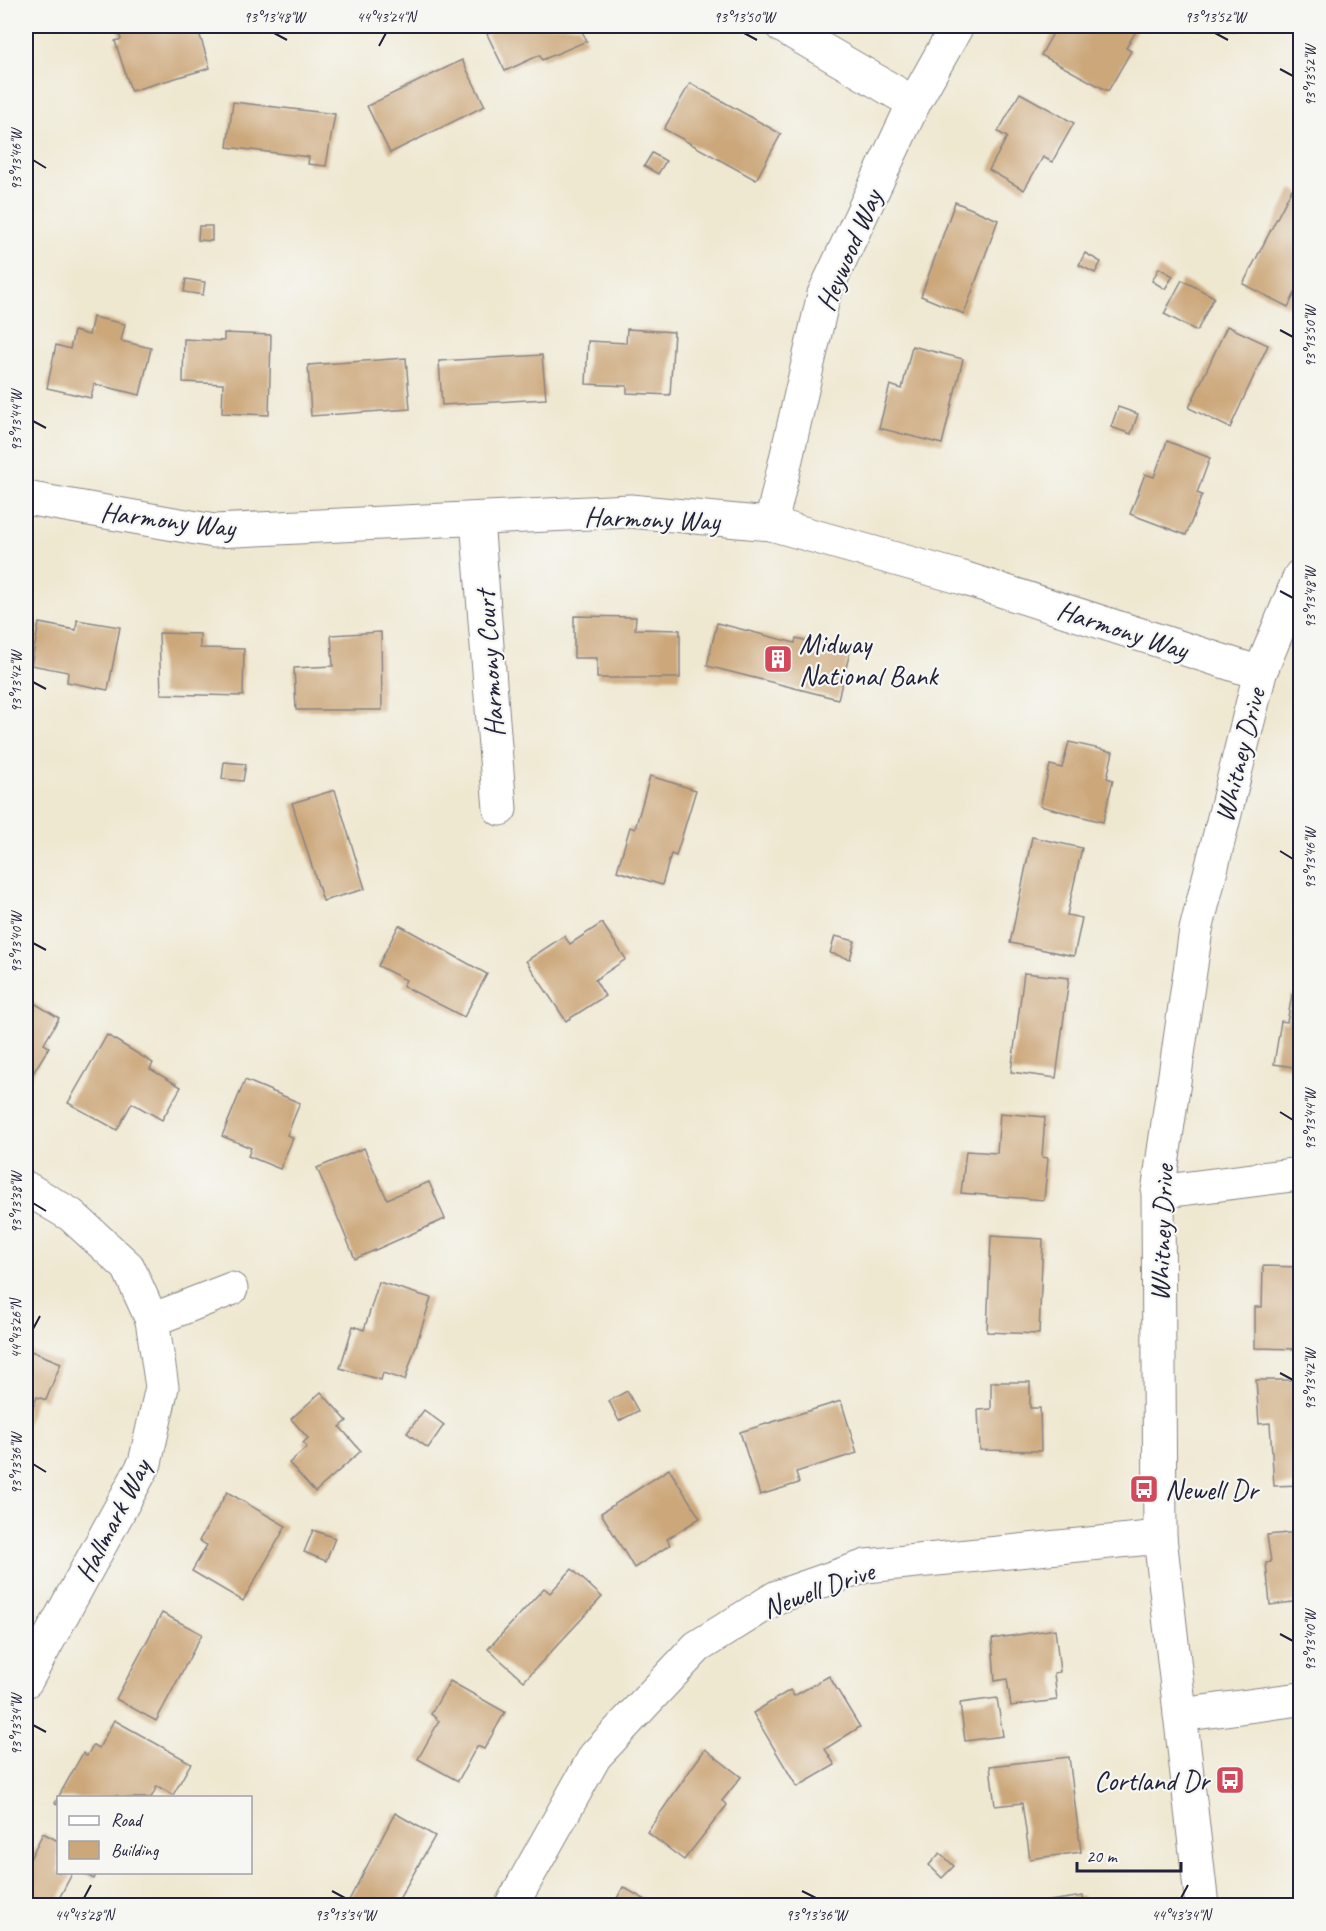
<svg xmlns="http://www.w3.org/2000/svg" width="1326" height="1931" viewBox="0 0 1326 1931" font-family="Caveat,sans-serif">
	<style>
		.building { fill: #cca77a }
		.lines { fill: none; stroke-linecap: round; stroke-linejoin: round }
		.minor-casing { stroke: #888586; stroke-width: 35 }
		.minor { stroke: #fff; stroke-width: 33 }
		.ticks { fill: none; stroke: #22223b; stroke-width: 2 }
		.labels { text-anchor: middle; stroke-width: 4.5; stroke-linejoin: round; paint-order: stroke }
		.street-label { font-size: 28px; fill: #22223b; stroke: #f6f6f2 }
		.poi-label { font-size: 28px; fill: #22223b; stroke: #f6f6f2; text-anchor: start }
		.neatline { fill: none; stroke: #22223b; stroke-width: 2 }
		.ticks-label { font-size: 15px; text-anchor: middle; fill: #22223b }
	</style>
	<rect width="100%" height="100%" fill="#f6f6f2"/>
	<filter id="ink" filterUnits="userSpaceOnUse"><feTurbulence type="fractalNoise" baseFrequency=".0167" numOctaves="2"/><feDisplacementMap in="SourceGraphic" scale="12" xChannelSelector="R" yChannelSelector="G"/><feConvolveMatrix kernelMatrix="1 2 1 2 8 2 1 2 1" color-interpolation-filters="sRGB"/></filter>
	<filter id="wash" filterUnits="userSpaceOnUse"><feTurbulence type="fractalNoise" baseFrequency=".008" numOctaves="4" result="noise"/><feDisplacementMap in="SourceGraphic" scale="24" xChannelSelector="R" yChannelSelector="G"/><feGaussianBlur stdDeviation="1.35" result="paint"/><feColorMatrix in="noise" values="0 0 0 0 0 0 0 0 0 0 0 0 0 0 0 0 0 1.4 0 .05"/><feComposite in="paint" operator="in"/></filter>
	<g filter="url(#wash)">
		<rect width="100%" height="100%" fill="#efe8d1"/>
		<g id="blocks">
			<g class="building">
				<polygon points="117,26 197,26 210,68 131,91 115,41 121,39"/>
				<polygon points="505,26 579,26 587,41 542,60 540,55 505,71 487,34"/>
				<polygon points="1057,26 1084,26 1089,28 1090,26 1139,26 1126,48 1131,51 1108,91 1041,55"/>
				<polygon points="1219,26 1237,26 1234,32"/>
				<polygon points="462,60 485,106 390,153 367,106"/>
				<polygon points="690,83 781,134 756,180 664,129"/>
				<polygon points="1020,93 1074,123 1052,162 1043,157 1024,190 989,170 1007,137 998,132"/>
				<polygon points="233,102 335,114 326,166 308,164 309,157 227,147"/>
				<polygon points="652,153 666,161 658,174 644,166"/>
				<polygon points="1292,189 1300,193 1300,283 1288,307 1243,284"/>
				<polygon points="955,202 998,220 964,314 921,296"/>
				<polygon points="199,226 212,226 212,241 198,240"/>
				<polygon points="1085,253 1101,262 1095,273 1079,265"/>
				<polygon points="1159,268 1173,276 1165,289 1152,281"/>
				<polygon points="186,279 205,282 203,295 184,292"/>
				<polygon points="1182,280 1214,297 1197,331 1164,314"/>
				<polygon points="93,317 125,324 121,341 151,348 140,395 94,384 91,398 47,388 56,345 70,349 74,331 89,335"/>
				<polygon points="1227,326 1268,345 1230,428 1189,408"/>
				<polygon points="627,329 674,332 670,395 627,393 627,386 586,384 588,341 626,343"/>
				<polygon points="224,333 271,335 269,415 222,413 223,384 183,382 184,339 224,341"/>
				<polygon points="912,346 963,359 942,444 879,428 890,385 902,389"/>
				<polygon points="542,355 546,399 442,405 439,361"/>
				<polygon points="406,358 410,409 311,416 308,365"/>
				<polygon points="1118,407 1138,414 1131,434 1111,427"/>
				<polygon points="1167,441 1210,458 1197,493 1202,495 1186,535 1130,514 1145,474 1154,477"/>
				<polygon points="574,616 636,617 635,629 680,630 680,678 597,678 597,658 574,658"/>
				<polygon points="77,620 120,627 108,690 67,682 68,672 31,665 39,623 76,630"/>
				<polygon points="717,623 795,643 796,638 850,652 838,699 707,666"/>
				<polygon points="381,632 382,710 296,710 294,668 333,666 331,635"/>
				<polygon points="159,633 200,634 200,648 244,649 243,696 161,694"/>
				<polygon points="1069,742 1113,752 1107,778 1113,780 1103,822 1040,806 1050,765 1062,768"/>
				<polygon points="224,762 246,764 243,781 222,779"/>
				<polygon points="650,776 696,790 676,856 671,854 662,885 617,871 630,827 635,829"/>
				<polygon points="335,790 365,889 323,901 292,803"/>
				<polygon points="1032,837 1082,848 1067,915 1082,918 1074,956 1010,943"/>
				<polygon points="602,923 626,959 595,980 605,996 566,1021 526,961 564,936 570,944"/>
				<polygon points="399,925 487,974 464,1017 403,986 406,980 378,966"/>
				<polygon points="835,936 855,941 850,959 830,953"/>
				<polygon points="1024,973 1069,978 1056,1078 1011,1072"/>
				<polygon points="1292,995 1300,996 1300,1068 1274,1064 1281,1021 1287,1022"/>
				<polygon points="26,998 59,1018 44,1044 49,1047 29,1080 26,1077"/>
				<polygon points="107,1035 153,1063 150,1069 181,1087 162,1120 132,1103 117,1130 68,1103"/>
				<polygon points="245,1080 300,1103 287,1135 293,1138 280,1169 248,1156 251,1148 222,1136"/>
				<polygon points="1000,1113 1045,1117 1042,1157 1048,1158 1044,1200 961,1193 966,1151 997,1153"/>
				<polygon points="364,1148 387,1199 429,1182 445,1219 355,1259 317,1168"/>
				<polygon points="991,1236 1043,1239 1039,1334 987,1332"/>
				<polygon points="1263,1266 1300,1267 1300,1349 1255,1348 1255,1307 1262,1307"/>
				<polygon points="379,1282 431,1298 405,1380 383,1373 381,1380 340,1368 353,1326 364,1330"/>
				<polygon points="26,1349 61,1363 46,1400 37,1397 26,1425"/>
				<polygon points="1256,1380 1300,1380 1300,1485 1274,1486 1270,1423 1259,1424"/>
				<polygon points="991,1382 1030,1382 1030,1408 1040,1408 1041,1451 980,1450 978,1410 991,1409"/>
				<polygon points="627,1391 638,1411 619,1421 609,1401"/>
				<polygon points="321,1392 347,1421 340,1427 361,1451 315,1492 289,1463 307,1447 303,1443 308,1438 291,1419"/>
				<polygon points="841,1401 857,1453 796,1472 799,1483 760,1495 740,1432"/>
				<polygon points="424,1410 444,1425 428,1448 407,1433"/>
				<polygon points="669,1469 700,1518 667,1539 670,1545 634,1568 601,1513"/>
				<polygon points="227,1492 286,1526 243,1601 192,1571 207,1545 199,1541"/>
				<polygon points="313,1530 335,1538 326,1561 304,1552"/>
				<polygon points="1300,1532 1300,1601 1270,1605 1266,1563 1271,1562 1267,1535"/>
				<polygon points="572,1569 602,1597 524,1681 488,1649 544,1588 550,1593"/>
				<polygon points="162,1613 202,1634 156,1721 116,1699"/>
				<polygon points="1055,1629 1060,1672 1054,1673 1057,1700 1011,1706 1007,1679 995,1681 992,1639"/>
				<polygon points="829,1676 860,1727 825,1749 835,1765 797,1787 753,1713 790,1690 794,1696"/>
				<polygon points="450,1681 505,1712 484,1749 477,1746 458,1781 418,1759 439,1721 431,1714"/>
				<polygon points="997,1698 1003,1736 965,1741 960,1703"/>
				<polygon points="114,1720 191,1763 173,1795 157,1786 151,1798 121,1798 116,1795 115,1798 58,1798 58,1805 55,1803 83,1753 87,1756 93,1745 99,1748"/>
				<polygon points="705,1749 741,1777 722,1801 727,1805 684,1860 647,1832"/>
				<polygon points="1069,1757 1081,1852 1030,1859 1022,1803 995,1806 990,1766"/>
				<polygon points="1300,1785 1300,1831 1299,1831 1294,1786"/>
				<polygon points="395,1813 435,1836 395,1906 349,1906 347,1904"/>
				<polygon points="43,1833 58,1841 58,1872 73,1872 55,1906 26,1906 26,1867"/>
				<polygon points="940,1853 954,1866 942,1878 929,1865"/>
				<polygon points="81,1872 97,1872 94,1879"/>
				<polygon points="623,1887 656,1906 613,1906"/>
				<polygon points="1083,1896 1084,1906 1037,1906 1037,1903"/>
			</g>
		</g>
	</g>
	<g filter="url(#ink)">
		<use href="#blocks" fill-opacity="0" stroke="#888586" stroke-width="1.5"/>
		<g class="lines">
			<g class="minor-casing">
				<g id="minor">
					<polyline points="782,26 914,103"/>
					<polyline points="26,498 214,531 630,511 771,524 963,578 1260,673"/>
					<polyline points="477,520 500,809"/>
					<polyline points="771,524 824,294 914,103 957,26"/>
					<polyline points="26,1188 71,1215 128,1267 152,1320 162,1387 145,1463 26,1681"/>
					<polyline points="1158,1192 1300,1174"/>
					<polyline points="152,1320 231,1289"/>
					<polyline points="1180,1715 1300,1699"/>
					<polyline points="511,1906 595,1756 697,1647 777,1597 866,1566 1160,1537"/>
					<polyline points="1202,1906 1160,1537 1158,1192 1196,930 1260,673 1300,576"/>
				</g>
			</g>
			<use href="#minor" class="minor"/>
		</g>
	</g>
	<path class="ticks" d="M274,33L287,40M744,33L757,40M1215,33L1228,40M379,46L386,33M1280,69L1293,76M33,160L46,168M1280,330L1293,337M33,421L46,428M1280,591L1293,598M33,682L46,689M1280,851L1293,859M33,943L46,950M1280,1112L1293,1120M33,1203L46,1211M33,1329L40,1316M1280,1373L1293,1380M33,1464L46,1472M1280,1634L1293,1641M33,1725L46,1732M332,1891L345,1898M802,1891L816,1898M84,1898L91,1885M1181,1898L1188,1885"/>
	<defs>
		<g id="building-square" transform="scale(1.5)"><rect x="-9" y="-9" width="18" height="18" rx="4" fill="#d1495b" stroke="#f6f6f2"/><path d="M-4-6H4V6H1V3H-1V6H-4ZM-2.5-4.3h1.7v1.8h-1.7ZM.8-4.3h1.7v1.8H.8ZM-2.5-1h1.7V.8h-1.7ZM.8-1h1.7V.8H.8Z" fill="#fff"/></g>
		<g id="bus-square" transform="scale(1.5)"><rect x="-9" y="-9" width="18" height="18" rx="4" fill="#d1495b" stroke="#f6f6f2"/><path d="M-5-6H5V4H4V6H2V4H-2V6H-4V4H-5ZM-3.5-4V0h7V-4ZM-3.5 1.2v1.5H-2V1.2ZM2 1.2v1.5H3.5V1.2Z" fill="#fff"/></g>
	</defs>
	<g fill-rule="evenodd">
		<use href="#building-square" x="778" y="659"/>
		<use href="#bus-square" x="1144" y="1489"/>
		<use href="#bus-square" x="1230" y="1780"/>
	</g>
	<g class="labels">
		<g class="street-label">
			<text transform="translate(848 250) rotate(-67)" y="10">Heywood Way</text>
			<text transform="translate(652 518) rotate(2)" y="10">Harmony Way</text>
			<text transform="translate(168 519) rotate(7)" y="10">Harmony Way</text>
			<text transform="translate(1123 629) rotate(18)" y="10">Harmony Way</text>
			<text transform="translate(489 664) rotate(-94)" y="10">Harmony Court</text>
			<text transform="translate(1239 755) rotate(-76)" y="10">Whitney Drive</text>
			<text transform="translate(1161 1233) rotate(-88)" y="10">Whitney Drive</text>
			<text transform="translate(112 1520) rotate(-63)" y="10">Hallmark Way</text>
			<text transform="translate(818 1589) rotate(-20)" y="10">Newell Drive</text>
		</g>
		<g class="poi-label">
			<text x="799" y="653">Midway<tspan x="799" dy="32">National Bank</tspan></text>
			<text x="1165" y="1499">Newell Dr</text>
			<text x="1209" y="1790" text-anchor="end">Cortland Dr</text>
		</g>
	</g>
	<rect width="1326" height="1931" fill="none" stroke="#f6f6f2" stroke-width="66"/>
	<rect x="57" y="1796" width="195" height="78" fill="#f6f6f2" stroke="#a1a1a9" stroke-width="1.5"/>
	<rect x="69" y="1816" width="30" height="9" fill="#ffffff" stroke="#a1a1a9" stroke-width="1.5"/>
	<text x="111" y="1826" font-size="18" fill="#22223b">Road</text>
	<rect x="69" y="1841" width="30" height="18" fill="#cca77a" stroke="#a1a1a9" stroke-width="1.5"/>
	<text x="111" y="1856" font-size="18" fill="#22223b">Building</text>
	<path d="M1077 1862v9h104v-9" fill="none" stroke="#22223b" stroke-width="3"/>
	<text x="1086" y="1862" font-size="18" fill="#22223b" stroke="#f6f6f2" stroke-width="4.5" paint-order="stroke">20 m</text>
	<rect x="33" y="33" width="1260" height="1865" class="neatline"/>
	<g class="ticks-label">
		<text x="274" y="22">93°13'48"W</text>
		<text x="386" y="22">44°43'24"N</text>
		<text x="744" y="22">93°13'50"W</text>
		<text x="1215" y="22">93°13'52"W</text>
		<text transform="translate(1310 76) rotate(-90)" y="5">93°13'52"W</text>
		<text transform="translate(16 160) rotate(-90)" y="5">93°13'46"W</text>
		<text transform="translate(1310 337) rotate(-90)" y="5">93°13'50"W</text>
		<text transform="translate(16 421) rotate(-90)" y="5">93°13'44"W</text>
		<text transform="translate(1310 598) rotate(-90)" y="5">93°13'48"W</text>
		<text transform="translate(16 682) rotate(-90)" y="5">93°13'42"W</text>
		<text transform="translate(1310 859) rotate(-90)" y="5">93°13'46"W</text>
		<text transform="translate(16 943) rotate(-90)" y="5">93°13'40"W</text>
		<text transform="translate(1310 1120) rotate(-90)" y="5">93°13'44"W</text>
		<text transform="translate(16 1203) rotate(-90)" y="5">93°13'38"W</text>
		<text transform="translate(16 1329) rotate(-90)" y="5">44°43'26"N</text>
		<text transform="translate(1310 1380) rotate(-90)" y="5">93°13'42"W</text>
		<text transform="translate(16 1464) rotate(-90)" y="5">93°13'36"W</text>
		<text transform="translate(1310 1641) rotate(-90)" y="5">93°13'40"W</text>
		<text transform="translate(16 1725) rotate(-90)" y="5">93°13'34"W</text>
		<text x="84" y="1920">44°43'28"N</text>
		<text x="345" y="1920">93°13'34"W</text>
		<text x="816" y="1920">93°13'36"W</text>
		<text x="1181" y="1920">44°43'34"N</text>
	</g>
</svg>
